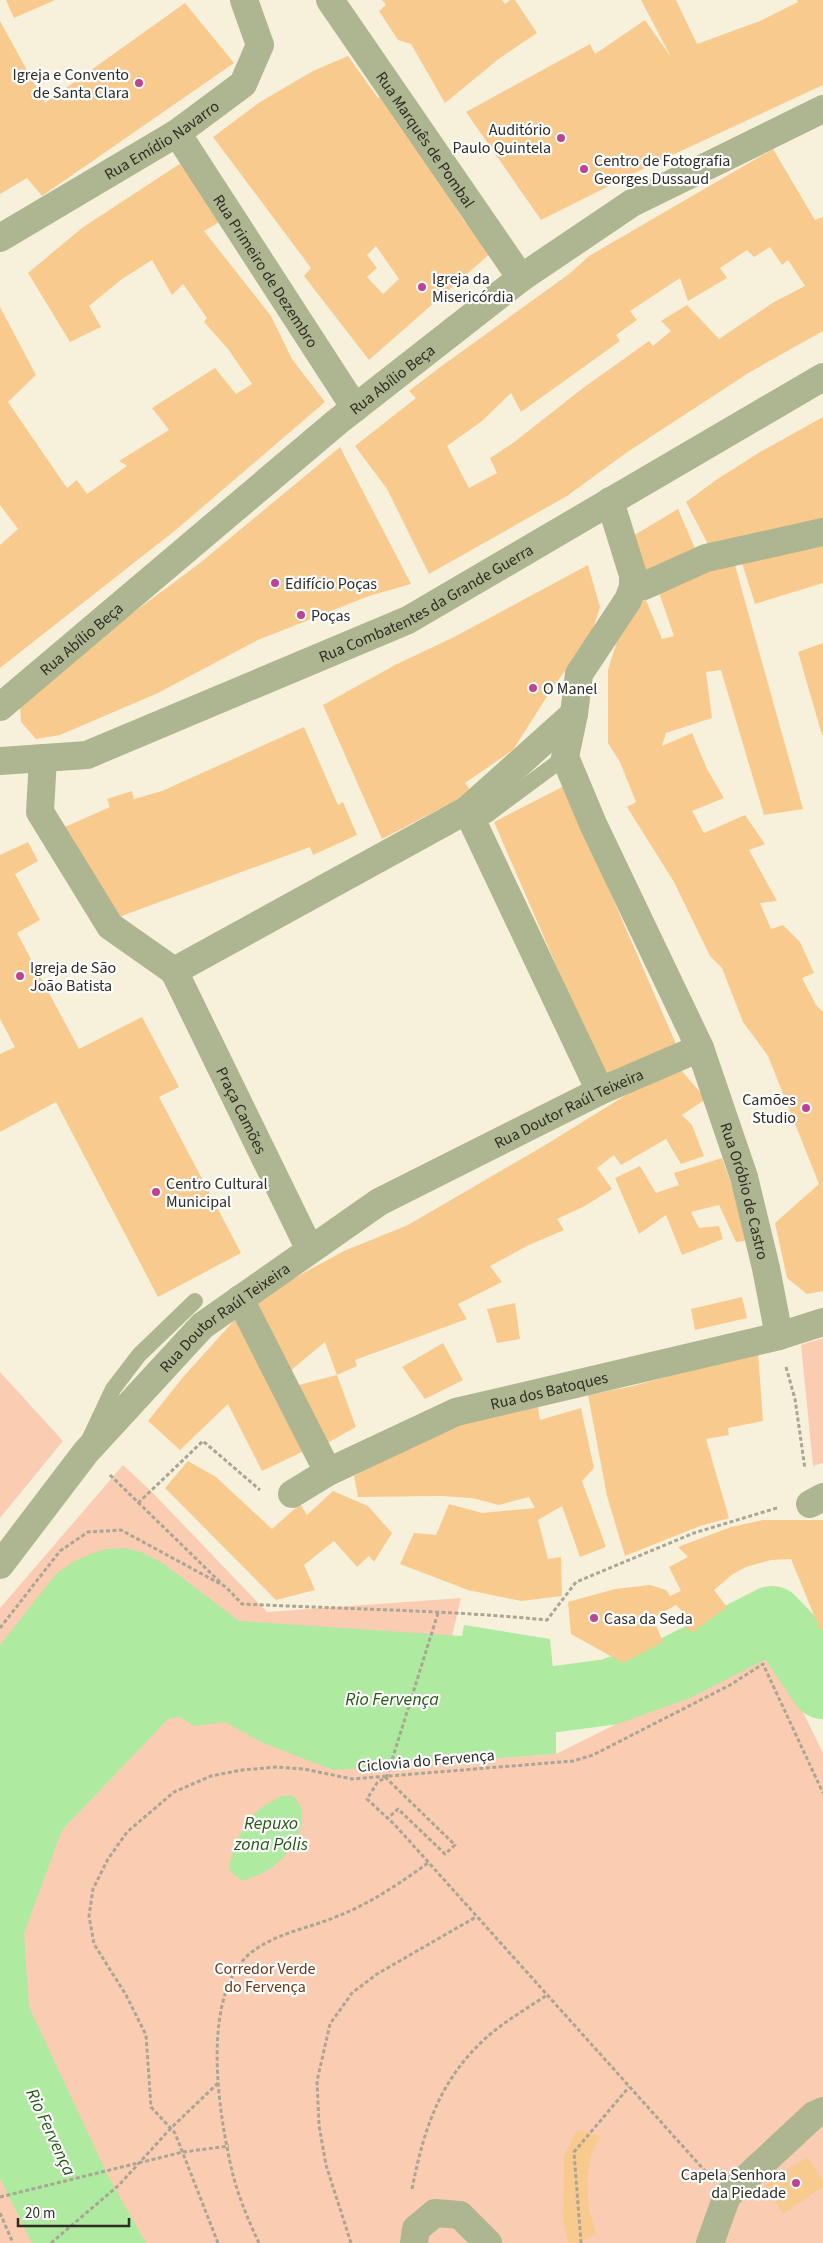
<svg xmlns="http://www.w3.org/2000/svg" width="823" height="2243" viewBox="0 0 823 2243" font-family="'Source Sans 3',sans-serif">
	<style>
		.green { fill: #facdb3 }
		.water { fill: #aeeaa0 }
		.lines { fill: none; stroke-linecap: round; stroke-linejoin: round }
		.river { stroke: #aeeaa0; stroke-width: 66 }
		.building { fill: #f9ca8e; fill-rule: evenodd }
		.path { stroke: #aaa595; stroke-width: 3; stroke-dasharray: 4 2.5; stroke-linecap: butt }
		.lane { stroke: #aeb691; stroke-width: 16 }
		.street { stroke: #aeb691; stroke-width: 28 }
		.poi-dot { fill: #bf4393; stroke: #fefefe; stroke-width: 2 }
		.labels { text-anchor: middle; stroke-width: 4.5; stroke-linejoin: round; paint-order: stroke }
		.poi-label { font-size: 16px; fill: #2e2c24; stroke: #fefefe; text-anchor: start }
		.street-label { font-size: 16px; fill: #2e2c24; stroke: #fefefe }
		.park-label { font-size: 16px; fill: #6b3613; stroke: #fefefe }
		.water-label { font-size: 18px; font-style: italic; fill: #225911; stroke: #fefefe }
	</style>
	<rect width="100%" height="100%" fill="#f7f1dc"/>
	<g class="green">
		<polygon points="823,1338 823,1463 813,1466 801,1345"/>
		<polygon points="0,1372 63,1441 0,1518"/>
		<polygon points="123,1465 151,1491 267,1612 461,1598 422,1763 556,1754 771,1647 823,1753 823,2243 0,2243 0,1608"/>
	</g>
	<g class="water">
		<polygon points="123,1548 141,1552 161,1562 239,1621 462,1636 464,1625 550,1639 556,1699 556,1754 333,1770 261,1742 225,1722 194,1726 180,1717 168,1719 62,1830 24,1933 29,2007 109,2178 146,2243 32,2243 0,2178 0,1645 56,1574 73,1562 88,1555 106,1549"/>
		<polygon points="789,1605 823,1657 823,1715 784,1651 759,1637 754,1646 743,1636 738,1625"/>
		<path d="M283,1796H293C316,1817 291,1854 271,1868C262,1875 252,1877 242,1881L229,1870C233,1838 251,1807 283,1796Z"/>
	</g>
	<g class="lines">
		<polyline class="river" points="463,1699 556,1699 609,1692 676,1668 772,1619 792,1640 823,1686"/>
	</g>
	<g class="building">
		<polygon points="6,0 55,0 14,18"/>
		<polygon points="382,0 502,0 505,4 510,0 515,0 537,33 500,58 445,103 411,44 398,40 379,11 386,5"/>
		<polygon points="641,0 676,0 697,44 760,21 798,2 797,0 823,0 823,85 653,164 541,220 466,112 590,44 595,54 645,20 671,57"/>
		<polygon points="185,3 234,63 42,196 27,178 0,194 0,21 45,103"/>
		<path d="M348,56L378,98L386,94L464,221L492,252L369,360L304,276L311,268L213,137L260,102L313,71ZM376,246L399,279L383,294L367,277L377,268L367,255Z"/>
		<path d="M773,149L815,220L823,217V331L750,372L626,453L567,496L429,574L387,489L355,446L416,398L409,391L439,368L569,274L589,256ZM770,247L782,265L788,260L805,286L774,302L719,339L687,305L661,321L671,331L653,346L649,341L583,388L513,443L490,458L497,473L469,488L447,446L482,421L511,393L521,412L620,341L616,335L637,320L630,311L680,278L688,301L727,278L720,268L747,250L754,257Z"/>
		<polygon points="187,159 223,220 204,231 271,316 292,359 325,402 177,529 0,668 0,545 18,529 0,505 0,307 36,375 8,402 67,488 77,480 87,494 127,466 119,461 169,430 152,408 215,368 236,394 252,384 228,349 204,322 207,318 183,284 172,295 152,260 122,279 89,306 101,327 70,342 28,273 82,228"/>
		<polygon points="823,417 823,525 712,552 686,502 716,480 760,452"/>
		<polygon points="340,447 411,584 369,596 258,640 158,693 60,735 36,739 21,722 20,708 25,693 200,563"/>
		<polygon points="678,509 697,553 645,582 626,540"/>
		<polygon points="823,538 823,583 755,604 741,560"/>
		<polygon points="733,558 803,809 764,815 721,670 706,672 712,718 666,733 662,746 692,733 707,769 724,798 692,811 704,833 745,815 765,844 749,850 777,901 760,903 771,929 783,925 800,942 814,973 802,978 816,1005 823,1012 823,1291 807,1294 787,1278 775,1223 819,1184 768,1056 743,1022 722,968 710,956 674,882 627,807 636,802 620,762 608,743 608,670 617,641 635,602 646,600 662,639 674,636 657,587"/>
		<polygon points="588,565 600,607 590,638 553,687 513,750 465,783 472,792 382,839 323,705 395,665 454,637"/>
		<polygon points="823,643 823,735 822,735 798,652"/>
		<polygon points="304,727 338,805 343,802 357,835 313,855 310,847 116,918 84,864 65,827 110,807 107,799 132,791 134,799 162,791"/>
		<polygon points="564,786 676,1044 605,1078 494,822"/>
		<polygon points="28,842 38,861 15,874 40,920 17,933 79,1049 142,1017 179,1087 159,1097 241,1253 158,1297 56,1102 0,1132 0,1054 15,1047 0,1019 0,855"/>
		<polygon points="676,1064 706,1099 682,1115 692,1125 704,1156 681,1164 666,1139 621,1165 614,1155 597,1168 612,1189 585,1206 557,1219 564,1230 529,1245 490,1266 502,1282 458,1304 467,1319 355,1360 357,1366 337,1375 325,1342 290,1371 251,1306 289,1281 344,1251 408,1225 547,1144"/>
		<polygon points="722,1158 751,1240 736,1242 719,1205 691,1212 699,1228 719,1226 723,1239 682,1255 666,1215 639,1234 615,1178 640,1166 656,1193 679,1185 674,1173"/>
		<polygon points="742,1297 747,1318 695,1330 691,1309"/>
		<polygon points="515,1303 520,1339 497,1343 487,1309"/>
		<polygon points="240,1314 306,1450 262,1471 228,1404 180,1450 148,1421 184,1376"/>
		<polygon points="443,1343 463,1380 425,1399 402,1367"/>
		<polygon points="758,1352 763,1421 728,1428 729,1435 706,1439 729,1518 700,1526 625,1556 607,1496 588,1395 633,1386"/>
		<polygon points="337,1375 356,1427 320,1447 295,1386"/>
		<polygon points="538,1407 540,1420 581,1408 594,1468 582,1481 606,1547 580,1557 562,1506 538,1520 548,1559 561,1557 562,1596 521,1601 468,1590 400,1564 414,1533 436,1535 449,1504 482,1513 535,1508 529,1497 499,1505 472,1498 441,1496 358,1497 354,1476 432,1430"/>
		<polygon points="188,1461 216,1477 272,1529 300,1504 307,1515 333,1491 368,1506 392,1533 374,1562 369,1556 357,1567 334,1541 304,1565 315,1590 276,1600 165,1488"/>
		<polygon points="763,1520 823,1520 823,1629 820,1630 791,1559 771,1560 746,1567 733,1574 714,1590 727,1607 693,1632 686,1630 689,1619 676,1605 653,1618 663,1642 623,1663 571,1634 568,1602 615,1589 650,1585 666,1590 670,1596 681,1591 669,1567 688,1557 678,1547 731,1527"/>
		<polygon points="577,2130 600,2136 591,2155 587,2181 589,2209 596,2234 579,2243 568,2243 563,2220 564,2156"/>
		<polygon points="807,2157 823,2180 823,2187 783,2214 765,2186"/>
	</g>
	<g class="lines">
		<g class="path">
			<polyline points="786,1367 795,1399 805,1469"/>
			<polyline points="110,1475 222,1584"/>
			<polyline points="138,1503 203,1441 260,1490"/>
			<polyline points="438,1613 387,1776 377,1783 367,1799 395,1825 705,2171"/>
			<path d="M0,1628L60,1551L88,1532L121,1530L226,1587L242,1604C344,1609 446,1610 547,1620L576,1582L694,1533L777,1508"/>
			<polyline points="385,1777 455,1845 445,1854 398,1809 388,1818"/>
			<path d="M412,2189C424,2128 440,2079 487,2037C505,2021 528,2008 547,1995"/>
			<polyline points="0,2197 183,2152 229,2146"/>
			<polyline points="0,2213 13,2243"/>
			<polyline points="51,2243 119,2185 171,2128 218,2083"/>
			<polyline points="218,2243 175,2133 151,2107 146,2035 126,1995 94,1944 89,1916 93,1889 108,1859 127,1832 174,1792 211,1776 242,1770 277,1767 304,1769 352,1779 573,1761 593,1755 730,1685 763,1664 823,1793"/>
			<path d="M259,2243C249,2222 239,2198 233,2175C219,2117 197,1988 256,1949C279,1933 308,1928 333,1918C368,1905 399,1884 428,1863"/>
			<polyline points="351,2243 326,2165 319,2125 317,2081 330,2024 352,1993 377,1974 476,1917"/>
			<polyline points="581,2243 574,2152 629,2087"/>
		</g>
		<g class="lane">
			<polyline points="487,815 565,757"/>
			<polyline points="90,1438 113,1389 139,1355 195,1301"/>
		</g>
		<g class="street">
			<path id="s1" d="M330,0L521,278"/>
			<path id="s2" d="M177,133L355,408"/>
			<path id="s3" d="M0,238L177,133L243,84L260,45L244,0"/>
			<polyline points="633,587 644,586 706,558 823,532"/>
			<path id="s4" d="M0,707L337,422L521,278L632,203L823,109"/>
			<path id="s5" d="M43,758L40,812L110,926L174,971L310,1250"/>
			<path id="s6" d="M0,761L87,755L408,620L823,377"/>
			<polyline points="467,810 600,1091"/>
			<polyline points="174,971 467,810 574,714"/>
			<path id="s7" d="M700,1048L744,1177L766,1268L779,1336"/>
			<polyline points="240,1299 328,1472"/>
			<path id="s8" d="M292,1494L328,1472L456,1412L779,1336L823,1322"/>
			<polyline points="810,1504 823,1497"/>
			<path id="s9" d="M0,1565L86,1452L202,1326L379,1202L600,1091L700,1048L593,824L565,757L574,714L579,674L628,600L633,587V575L610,501"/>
			<polyline points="414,2243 416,2229 435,2213 460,2215 488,2243"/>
			<polyline points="710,2243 727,2196 814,2115 823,2111"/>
		</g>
	</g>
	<g class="poi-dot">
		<circle cx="139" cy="83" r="5"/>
		<circle cx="561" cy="138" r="5"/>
		<circle cx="584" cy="169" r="5"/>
		<circle cx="422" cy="287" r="5"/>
		<circle cx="275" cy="583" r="5"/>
		<circle cx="301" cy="615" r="5"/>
		<circle cx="533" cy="688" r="5"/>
		<circle cx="20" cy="976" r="5"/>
		<circle cx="806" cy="1108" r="5"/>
		<circle cx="156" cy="1192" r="5"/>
		<circle cx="594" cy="1618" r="5"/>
		<circle cx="796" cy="2183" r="5"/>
	</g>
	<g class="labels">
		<g class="poi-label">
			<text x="129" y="80" text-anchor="end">Igreja e Convento<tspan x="129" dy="18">de Santa Clara</tspan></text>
			<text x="551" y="135" text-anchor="end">Auditório<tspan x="551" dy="18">Paulo Quintela</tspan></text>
			<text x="594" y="166">Centro de Fotografia<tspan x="594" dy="18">Georges Dussaud</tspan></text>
			<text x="432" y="284">Igreja da<tspan x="432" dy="18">Misericórdia</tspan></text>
			<text x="285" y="589">Edifício Poças</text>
			<text x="311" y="621">Poças</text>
			<text x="543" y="694">O Manel</text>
			<text x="30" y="973">Igreja de São<tspan x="30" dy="18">João Batista</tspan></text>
			<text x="796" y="1105" text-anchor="end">Camões<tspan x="796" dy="18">Studio</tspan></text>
			<text x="166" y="1189">Centro Cultural<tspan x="166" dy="18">Municipal</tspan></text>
			<text x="604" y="1624">Casa da Seda</text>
			<text x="786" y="2180" text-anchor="end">Capela Senhora<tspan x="786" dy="18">da Piedade</tspan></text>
		</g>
		<g class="street-label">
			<text dy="6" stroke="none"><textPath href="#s1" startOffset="169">Rua Marquês de Pombal</textPath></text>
			<text dy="6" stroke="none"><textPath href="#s3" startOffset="189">Rua Emídio Navarro</textPath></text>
			<text dy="6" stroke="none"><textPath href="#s2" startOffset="164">Rua Primeiro de Dezembro</textPath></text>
			<text dy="6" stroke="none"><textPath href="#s4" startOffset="511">Rua Abílio Beça</textPath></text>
			<text dy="6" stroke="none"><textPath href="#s6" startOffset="459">Rua Combatentes da Grande Guerra</textPath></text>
			<text dy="6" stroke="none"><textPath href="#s4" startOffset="106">Rua Abílio Beça</textPath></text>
			<text dy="6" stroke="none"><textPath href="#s9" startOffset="741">Rua Doutor Raúl Teixeira</textPath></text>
			<text dy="6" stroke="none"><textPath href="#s5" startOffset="421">Praça Camões</textPath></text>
			<text dy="6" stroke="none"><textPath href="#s7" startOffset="150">Rua Oróbio de Castro</textPath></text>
			<text dy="6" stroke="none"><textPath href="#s9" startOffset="336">Rua Doutor Raúl Teixeira</textPath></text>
			<text dy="6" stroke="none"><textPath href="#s8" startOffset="279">Rua dos Batoques</textPath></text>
			<text transform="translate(426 1760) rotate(-5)" y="6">Ciclovia do Fervença</text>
		</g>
		<g class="park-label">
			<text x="265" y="1974">Corredor Verde<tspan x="265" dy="18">do Fervença</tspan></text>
		</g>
		<g class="water-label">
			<text x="392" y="1705">Rio Fervença</text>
			<text x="271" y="1829">Repuxo<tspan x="271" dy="21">zona Pólis</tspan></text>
			<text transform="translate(51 2132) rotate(65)" y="6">Rio Fervença</text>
		</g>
	</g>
	<path d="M18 2218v8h111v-8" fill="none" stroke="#2e2c24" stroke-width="2.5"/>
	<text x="25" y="2218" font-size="15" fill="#2e2c24" stroke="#fefefe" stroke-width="4" paint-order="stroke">20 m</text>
</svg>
